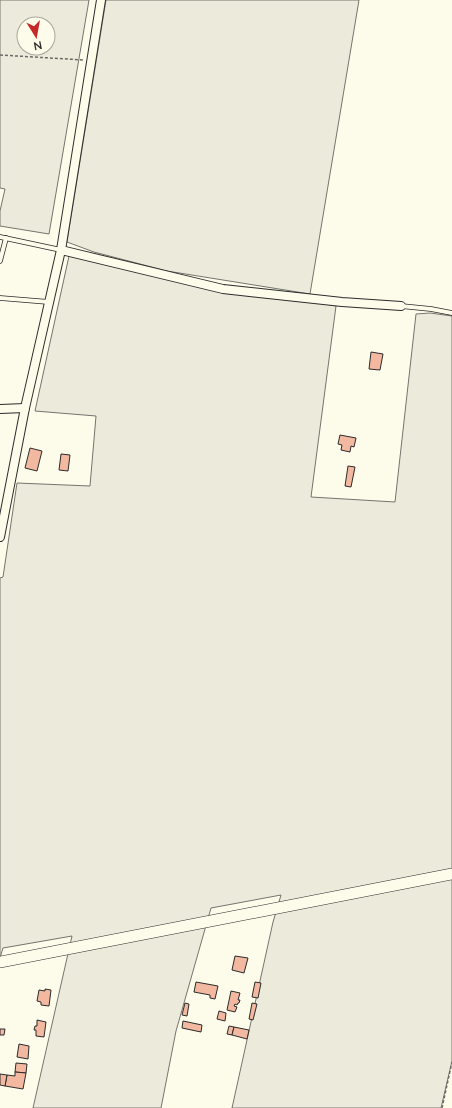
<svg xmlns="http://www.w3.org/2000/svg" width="452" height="1108" viewBox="0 0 452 1108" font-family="Lato,sans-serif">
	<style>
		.green { fill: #ecebdb; stroke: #74746e; fill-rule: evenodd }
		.building { fill: #f2b8a0; stroke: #2b2b2b }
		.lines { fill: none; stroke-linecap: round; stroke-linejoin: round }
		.service-casing { stroke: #2b2b2b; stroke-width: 5.5 }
		.minor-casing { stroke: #2b2b2b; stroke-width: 10 }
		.secondary-casing { stroke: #2b2b2b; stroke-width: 12 }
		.path { stroke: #6a6964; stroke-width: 1.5; stroke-dasharray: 3 2; stroke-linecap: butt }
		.service { stroke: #fdfbea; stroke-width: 4 }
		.minor { stroke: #fdfbea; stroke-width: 8 }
		.secondary { stroke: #fdfbea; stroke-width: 11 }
	</style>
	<rect width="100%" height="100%" fill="#fdfbea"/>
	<g class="green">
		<path d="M0,0H89L49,234L0,226V211L5,189L0,188ZM24,24H48V48H24Z"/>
		<polygon points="106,0 359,0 310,294 167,271 94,252 67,242"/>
		<polygon points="69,256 336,306 311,497 395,502 416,314 430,313 452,316 452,1061 441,1108 232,1108 273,922 281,895 211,908 176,1031 161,1108 33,1108 72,936 3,948 0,958 0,578 3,577 17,483 90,486 96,416 35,411"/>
	</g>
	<g class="building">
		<polygon points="371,352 383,354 380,370 369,369"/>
		<polygon points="340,435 356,438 354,447 351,446 350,452 341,450 342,445 338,444"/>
		<polygon points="30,448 42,451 37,471 25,468"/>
		<polygon points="61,454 70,455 68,471 59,470"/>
		<polygon points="348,466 355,467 351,487 345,486"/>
		<polygon points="235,956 248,958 244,973 232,970"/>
		<polygon points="196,982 218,986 215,999 210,998 210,995 194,992"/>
		<polygon points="255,982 261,983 258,998 252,997"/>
		<polygon points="45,989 51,990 49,1006 41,1005 41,1002 37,1001 39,990 45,991"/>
		<polygon points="231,991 240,993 238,1000 240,1000 239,1003 238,1003 237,1005 235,1004 234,1006 237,1007 235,1012 227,1010"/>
		<polygon points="185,1003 189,1004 187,1016 182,1015"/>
		<polygon points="252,1003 257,1004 253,1020 249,1019"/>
		<polygon points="219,1011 226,1013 225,1021 217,1019"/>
		<polygon points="37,1020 46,1022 44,1037 36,1036 36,1030 34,1030 35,1026 37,1026"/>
		<polygon points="183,1021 202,1025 201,1032 182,1028"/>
		<polygon points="229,1026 234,1027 232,1035 227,1034"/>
		<polygon points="234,1027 249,1030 247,1039 232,1035"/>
		<polygon points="0,1029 5,1029 4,1035 0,1035"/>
		<polygon points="19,1044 29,1046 28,1059 17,1057"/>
		<polygon points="16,1063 27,1064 26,1073 15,1072"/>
		<polygon points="15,1072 26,1073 23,1089 5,1086 7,1075 15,1076"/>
		<polygon points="0,1074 7,1075 5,1086 0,1085"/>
	</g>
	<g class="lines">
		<g class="service-casing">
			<g id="service">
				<polyline points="0,237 61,250"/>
				<polyline points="0,261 6,238"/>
				<polyline points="0,298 49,302"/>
				<polyline points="401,306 431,309 452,313"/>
			</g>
		</g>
		<g class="minor-casing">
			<g id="minor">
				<polyline points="61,250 223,289 342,302 401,306"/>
				<polyline points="0,409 25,408"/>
				<polyline points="0,537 25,408 61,250 101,0"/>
			</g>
		</g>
		<g class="secondary-casing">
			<polyline id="secondary" points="0,962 452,874"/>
		</g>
		<g class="path">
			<polyline points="0,55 84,60"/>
			<polyline points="442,1108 452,1062"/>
		</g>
		<use href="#service" class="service"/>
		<use href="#minor" class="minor"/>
		<use href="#secondary" class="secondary"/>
	</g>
	<g transform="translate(36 36) rotate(169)"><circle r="19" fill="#fdfbea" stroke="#a9a89e"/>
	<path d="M0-3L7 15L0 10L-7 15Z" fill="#c62828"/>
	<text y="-6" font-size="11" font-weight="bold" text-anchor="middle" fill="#2b2b2b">N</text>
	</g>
</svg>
